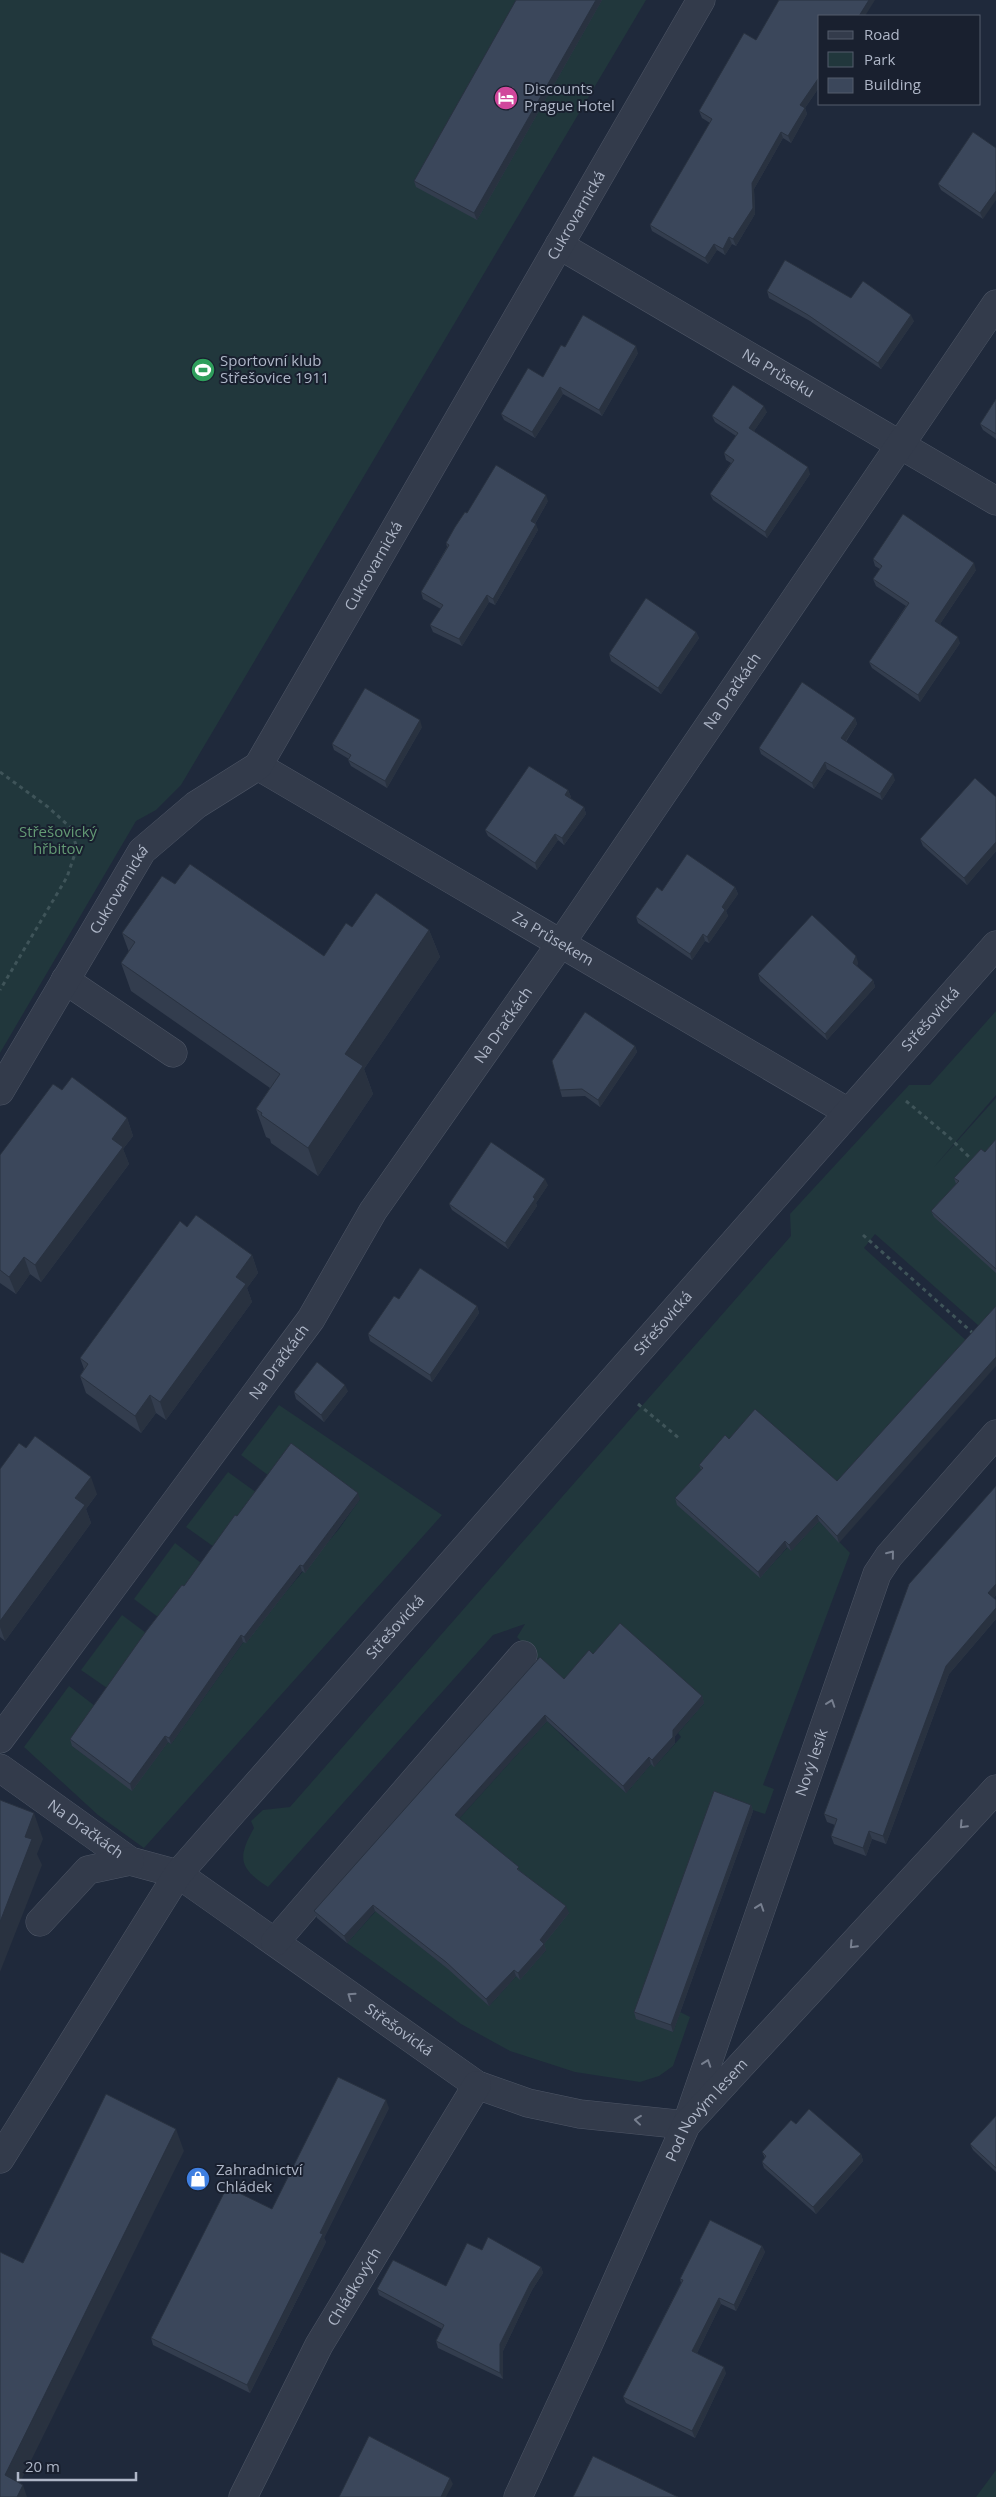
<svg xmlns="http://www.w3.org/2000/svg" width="996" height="2497" viewBox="0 0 996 2497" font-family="'Open Sans',sans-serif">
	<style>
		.green { fill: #21373c; fill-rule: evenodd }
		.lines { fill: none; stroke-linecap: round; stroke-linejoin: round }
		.minor-casing { stroke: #4e5666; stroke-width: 29 }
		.path { stroke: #3f5459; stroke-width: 3; stroke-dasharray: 4 4; stroke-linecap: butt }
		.minor { stroke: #333b4b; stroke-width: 28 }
		.wall { fill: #333d4e }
		.shaded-wall { fill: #293240 }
		.building { fill: #3b475b; stroke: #293240 }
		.oneway { stroke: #777f8f }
		.labels { text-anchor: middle; stroke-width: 4; stroke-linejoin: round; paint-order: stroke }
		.poi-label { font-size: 15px; fill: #aeb6c7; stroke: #19202f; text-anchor: start }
		.street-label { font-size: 15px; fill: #aeb6c7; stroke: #19202f }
		.park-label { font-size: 15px; fill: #639a74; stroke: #19202f }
	</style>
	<rect width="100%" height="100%" fill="#1f293b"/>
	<g class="green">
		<polygon points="0,0 646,0 181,785 156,810 136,821 0,1053"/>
		<path d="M996,1011V1095L934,1167L996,1098V1341L875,1234L864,1248L970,1344L760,1578L787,1547L791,1551L819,1521L850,1553L763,1785L774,1789L765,1814L717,1798L636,2018L673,2032L680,2012L690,2017L673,2066L659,2076L640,2082L575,2072L510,2051L461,2024L347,1943L547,1721L578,1751L583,1746L596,1757L592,1762L626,1793L651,1764L655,1766L681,1737L678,1733L704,1703L568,1683L542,1663L517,1637L525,1624L493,1635L268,1887C239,1868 237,1858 254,1828L251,1821L263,1810L290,1807L791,1236L790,1214L909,1085H930ZM406,1935L546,1950L520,1979L516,1976L489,2006L446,1959L442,1964Z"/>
		<polygon points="279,1405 442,1515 144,1848 98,1815 24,1747 69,1686 99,1709 72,1746 132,1790 168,1742 171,1744 244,1641 339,1529 360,1499 294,1449 272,1478 241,1455"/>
		<polygon points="228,1472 260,1495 217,1549 186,1527"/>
		<polygon points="175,1543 205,1566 162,1620 134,1599"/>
		<polygon points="122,1615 150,1636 110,1690 81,1670"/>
		<polygon points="996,2470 996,2497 976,2497"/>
	</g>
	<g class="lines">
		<g class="minor-casing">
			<g id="minor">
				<path id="s1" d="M559,245L996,501"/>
				<path id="s2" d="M258,766L848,1112"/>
				<polyline points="65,980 173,1053"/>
				<path id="s3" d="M0,1091L142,851L196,805L258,766L701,0"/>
				<path id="s4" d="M0,1739L311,1319L373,1211L561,943L996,304"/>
				<path id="s5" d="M0,1768L130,1861L178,1874L477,2085L528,2103L580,2114L686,2125"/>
				<polyline points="40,1922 88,1870 130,1861"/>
				<polyline points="275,1942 523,1655"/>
				<path id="s6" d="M689,2117L877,1574L889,1556L996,1434"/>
				<path id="s7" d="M0,2159L178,1874L996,945"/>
				<path id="s8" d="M243,2497L319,2345L477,2085"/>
				<path id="s9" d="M518,2497L586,2350L686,2125L996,1789"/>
			</g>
		</g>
		<g class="path">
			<polyline points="0,772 48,807 70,827 77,848 67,877 0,990"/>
			<polyline points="906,1101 950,1138 970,1158"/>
			<polyline points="863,1235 975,1335"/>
			<polyline points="638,1404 680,1439"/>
		</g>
		<use href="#minor" class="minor"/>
	</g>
	<g class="wall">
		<polygon points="516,0 602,0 477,220 416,187 414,181"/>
		<polygon points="820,16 820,86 805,108 807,114 791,143 783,138 754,189 755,214 736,246 732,244 725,255 717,250 708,264 652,231 650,225 710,123 702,118 699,111 756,40"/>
		<polygon points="973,132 983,219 941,190 938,184"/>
		<polygon points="767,291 851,298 914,321 881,369 810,321 769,298"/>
		<polygon points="565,347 638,353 602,416 563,394 535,438 504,420 501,414 543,377"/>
		<polygon points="996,399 996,439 983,430 980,424"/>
		<polygon points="767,412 754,431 810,474 767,538 713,500 710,494 731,463 726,460 724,453 736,436 715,422 712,416"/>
		<polygon points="548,501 535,524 538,530 495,605 489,602 462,646 433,632 430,625 441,609 423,599 421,592 447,547 446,543 467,513"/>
		<polygon points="873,559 976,570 940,624 960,643 920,702 872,668 869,662 906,606 876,586 873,579 880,569 875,566"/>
		<polygon points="696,632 699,638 661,694 611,661 609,654"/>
		<polygon points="855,718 857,724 846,742 895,780 882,800 827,769 814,789 761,754 759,748"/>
		<polygon points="422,727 387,788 351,766 348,760 349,759 334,750 332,744"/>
		<polygon points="568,790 571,797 570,798 584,807 586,814 564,845 558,840 537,870 488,836 485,830"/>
		<polygon points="996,797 996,851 967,885 923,846 920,839"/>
		<polygon points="175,884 324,956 352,927 429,930 440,957 364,1069 373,1094 318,1176 271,1143 270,1139 266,1137 256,1109 270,1088 131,991 121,963 129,952 122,933"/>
		<polygon points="735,887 738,894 726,911 728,916 709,943 705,941 692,960 638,923 636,917 662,891"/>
		<polygon points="858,962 857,966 873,980 875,987 827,1040 760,981 758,974"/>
		<polygon points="635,1046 637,1052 600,1107 585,1096 562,1097 560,1090"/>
		<polygon points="62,1090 127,1118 133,1136 123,1149 129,1164 41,1282 30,1274 16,1294 0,1283 0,1155"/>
		<polygon points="996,1139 996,1273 934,1217 931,1211 956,1184 954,1178 985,1152"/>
		<polygon points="548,1185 536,1203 537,1206 508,1249 452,1210 449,1204"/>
		<polygon points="187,1227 252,1255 258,1273 247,1288 252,1302 166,1420 156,1413 141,1433 86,1393 80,1376 84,1369 80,1358"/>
		<polygon points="399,1299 477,1306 479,1313 432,1382 370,1341 368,1334"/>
		<polygon points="348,1391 324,1422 296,1399 294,1392"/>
		<polygon points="729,1439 837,1481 839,1543 819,1521 791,1551 787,1547 760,1578 677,1505 675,1498 701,1470 699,1465"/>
		<polygon points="0,1469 97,1494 86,1509 91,1523 5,1641 0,1637"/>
		<polygon points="996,1486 996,1595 994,1598 996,1600 996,1619 949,1674 886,1844 872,1839 866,1856 834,1844 831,1836 835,1825 827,1822 824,1814"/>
		<polygon points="360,1499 305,1573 302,1571 246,1643 243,1642 171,1744 168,1742 132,1791 72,1746 70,1739 184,1586"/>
		<polygon points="593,1654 702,1696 704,1703 675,1736 675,1743 654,1767 651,1764 626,1793 547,1721 459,1818 569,1913 544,1944 546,1950 520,1980 516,1976 489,2006 448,1969 375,1911 347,1943 317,1918 314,1911 564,1679"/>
		<polygon points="751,1805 753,1811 673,2032 636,2019 634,2012"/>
		<polygon points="389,2108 324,2238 326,2242 250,2393 153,2345 151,2338 272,2209"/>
		<polygon points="996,2116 996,2172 973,2150 970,2144"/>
		<polygon points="796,2124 861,2154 863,2161 816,2214 764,2168 762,2162 765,2158 762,2152"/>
		<polygon points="762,2246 765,2252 736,2311 721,2304 697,2353 726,2373 695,2438 626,2403 623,2397 681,2283 680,2279"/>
		<polygon points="482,2250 541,2267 543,2273 532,2290 503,2351 503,2379 438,2348 436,2341 442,2329 379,2295 377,2289 446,2286"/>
	</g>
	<g class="shaded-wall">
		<polygon points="596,0 602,0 477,220 474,213"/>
		<polygon points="869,0 875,0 865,16 859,16"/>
		<polygon points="820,76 820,86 805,108 807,114 791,143 788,136 800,105"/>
		<polygon points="781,132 783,138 754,189 755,214 736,246 733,239 752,183"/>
		<polygon points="996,191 996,200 983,219 980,213"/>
		<polygon points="729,237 732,244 725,255 723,249"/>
		<polygon points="714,244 717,250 708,264 705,258"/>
		<polygon points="911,315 914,321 881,369 878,363"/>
		<polygon points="636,346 638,353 602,416 599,410"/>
		<polygon points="560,387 563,394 535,438 532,432"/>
		<polygon points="764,406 767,412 752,434 749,428"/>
		<polygon points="808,467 810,474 767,538 765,532"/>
		<polygon points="546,495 548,501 533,527 531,521"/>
		<polygon points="536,524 538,530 495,605 493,599"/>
		<polygon points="974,563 976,570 938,627 935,621"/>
		<polygon points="487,595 489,602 462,646 459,639"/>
		<polygon points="696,632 699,638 661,694 658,688"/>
		<polygon points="958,637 960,643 920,702 918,695"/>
		<polygon points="855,718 857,724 843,745 841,738"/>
		<polygon points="420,720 422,727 387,788 385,781"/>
		<polygon points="825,762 827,769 814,789 812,783"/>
		<polygon points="893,774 895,780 882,800 880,794"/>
		<polygon points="568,790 571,797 568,801 565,795"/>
		<polygon points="584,807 586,814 564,845 562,838"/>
		<polygon points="555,834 558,840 537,870 535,863"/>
		<polygon points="996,842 996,851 967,885 964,878"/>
		<polygon points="735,887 738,894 726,911 728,916 709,943 707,937 722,907"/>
		<polygon points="429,930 440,957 364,1069 373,1094 318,1176 308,1148 345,1054"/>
		<polygon points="703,934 705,941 692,960 690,954"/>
		<polygon points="856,956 858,962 856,970 853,963"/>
		<polygon points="873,980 875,987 827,1040 825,1034"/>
		<polygon points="635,1046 637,1052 600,1107 598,1100"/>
		<polygon points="127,1118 133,1136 123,1149 129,1164 41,1282 35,1265 112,1139"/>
		<polygon points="545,1179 548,1185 536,1203 537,1206 508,1249 505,1243"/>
		<polygon points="252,1255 258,1273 247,1288 252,1302 166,1420 160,1402 236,1277"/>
		<polygon points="24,1257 30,1274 16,1294 9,1277"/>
		<polygon points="477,1306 479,1313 432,1382 430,1375"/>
		<polygon points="996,1357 996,1366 839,1543 837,1536"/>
		<polygon points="345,1385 348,1391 324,1422 321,1415"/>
		<polygon points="150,1395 156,1413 141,1433 135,1416"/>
		<polygon points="91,1477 97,1494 86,1509 91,1523 5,1641 0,1627 0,1621 75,1498"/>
		<polygon points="358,1493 360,1499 305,1573 303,1566"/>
		<polygon points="817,1515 819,1521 791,1551 789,1545"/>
		<polygon points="785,1541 787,1547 760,1578 758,1572"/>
		<polygon points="300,1565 302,1571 246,1643 244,1637"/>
		<polygon points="996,1584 996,1595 991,1601 988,1593"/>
		<polygon points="996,1608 996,1619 949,1674 886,1844 883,1836 946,1666"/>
		<polygon points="241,1635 243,1642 171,1744 169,1738"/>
		<polygon points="702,1696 704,1703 675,1736 675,1743 654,1767 652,1760 673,1730"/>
		<polygon points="545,1715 547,1721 457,1821 455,1815"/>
		<polygon points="165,1736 168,1742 132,1791 130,1784"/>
		<polygon points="649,1757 651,1764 626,1793 623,1786"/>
		<polygon points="751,1805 753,1811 673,2032 671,2025"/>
		<polygon points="34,1813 43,1839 37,1854 42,1865 0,1972 0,1922 25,1837"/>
		<polygon points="869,1831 872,1839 866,1856 863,1848"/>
		<polygon points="373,1905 375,1911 347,1943 344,1936"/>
		<polygon points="566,1906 569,1913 544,1944 546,1950 520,1980 518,1973 540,1940"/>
		<polygon points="514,1970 516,1976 489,2006 486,1999"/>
		<polygon points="386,2100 389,2108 324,2238 326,2242 250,2393 247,2385 320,2233"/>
		<polygon points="176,2129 184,2151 13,2497 5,2475"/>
		<polygon points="861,2154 863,2161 816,2214 813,2207"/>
		<polygon points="762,2246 765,2252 736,2311 734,2305"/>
		<polygon points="541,2267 543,2273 532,2290 503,2351 503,2379 500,2373 500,2344 530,2284"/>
		<polygon points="719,2298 721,2304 695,2357 692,2351"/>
		<polygon points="724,2367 726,2373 695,2438 692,2431"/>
		<polygon points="450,2478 453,2484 446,2497 441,2497"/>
		<polygon points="23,2485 27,2497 17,2497"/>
	</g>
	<g class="building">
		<polygon points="516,0 596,0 474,213 414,181"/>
		<polygon points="779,0 869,0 859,16 820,16 820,76 800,105 805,108 788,136 781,132 752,183 753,208 733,239 729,237 723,249 714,244 705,258 650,225 712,119 699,111 744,33 756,40"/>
		<polygon points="973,132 996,148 996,191 980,213 938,184"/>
		<polygon points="785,260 851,298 863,281 911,315 878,363 808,315 767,291"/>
		<polygon points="583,315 636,346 599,410 560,387 532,432 501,414 528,368 543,377 561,345 565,347"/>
		<polygon points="733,385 764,406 749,428 808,467 765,532 710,494 734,460 724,453 738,433 712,416"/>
		<polygon points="996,399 996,434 980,424"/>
		<polygon points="496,465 546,495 531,521 536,524 493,599 487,595 459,639 430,625 443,605 421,592 449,545 446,543 455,527 465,512 467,513"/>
		<polygon points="903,514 974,563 935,621 958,637 918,695 869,662 909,603 873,579 882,566 873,559"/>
		<polygon points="646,598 696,632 658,688 609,654"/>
		<polygon points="802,682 855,718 841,738 893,774 880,794 825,762 812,783 759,748"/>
		<polygon points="365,688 420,720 385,781 348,760 351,755 332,744"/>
		<polygon points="529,766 568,790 565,795 584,807 562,838 555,834 535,863 485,830"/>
		<polygon points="975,778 996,797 996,842 964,878 920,839"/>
		<polygon points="687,854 735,887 722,907 725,910 707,937 703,934 690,954 636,917 657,887 662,891"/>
		<polygon points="190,864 324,956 346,923 352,927 376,893 429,930 345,1054 363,1066 308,1148 261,1115 262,1113 256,1109 280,1074 121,963 135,942 122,933 162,876 175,884"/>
		<polygon points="812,915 856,956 853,963 873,980 825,1034 758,974"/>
		<polygon points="585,1012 635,1046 598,1100 582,1089 560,1090 552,1061"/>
		<polygon points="72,1077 127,1118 112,1139 123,1147 35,1265 24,1257 9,1277 0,1270 0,1155 53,1084 62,1090"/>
		<polygon points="996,1139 996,1269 931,1211 959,1181 954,1178 981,1149 985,1152"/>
		<polygon points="491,1142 545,1179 533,1197 535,1199 505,1243 449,1204"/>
		<polygon points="196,1215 252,1255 236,1277 246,1284 160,1402 150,1395 135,1416 80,1376 88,1364 80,1358 180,1221 187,1227"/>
		<polygon points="420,1268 477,1306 430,1375 368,1334 394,1296 399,1299"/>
		<polygon points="996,1306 996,1357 837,1536 817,1515 789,1545 785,1541 758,1572 675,1498 703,1468 699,1465 725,1435 729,1439 755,1409 837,1481"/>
		<polygon points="317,1362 345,1385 321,1415 294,1392"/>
		<polygon points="35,1436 91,1477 75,1498 85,1505 0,1621 0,1469 19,1443 26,1448"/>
		<polygon points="291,1443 358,1493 303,1566 300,1565 244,1637 241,1635 169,1738 165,1736 130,1784 70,1739 147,1630 182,1585 184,1586 235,1515 237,1516"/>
		<polygon points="996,1486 996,1584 988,1593 996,1600 996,1608 946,1666 883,1836 869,1831 863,1848 831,1836 837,1819 824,1814 909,1584"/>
		<polygon points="620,1623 702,1696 673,1730 673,1737 652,1760 649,1757 623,1786 545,1715 455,1815 519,1867 517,1869 566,1906 540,1940 544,1944 518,1973 514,1970 486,1999 446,1962 373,1905 344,1936 314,1911 540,1657 564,1679 589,1650 593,1654"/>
		<polygon points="714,1791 751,1805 671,2025 634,2012"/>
		<polygon points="0,1800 34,1813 25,1837 32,1839 0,1922"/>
		<polygon points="338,2077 386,2100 320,2233 323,2234 247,2385 151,2338 227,2187 272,2209"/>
		<polygon points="106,2094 176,2129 5,2475 23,2485 17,2497 0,2497 0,2252 23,2263"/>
		<polygon points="809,2109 861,2154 813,2207 762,2162 766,2156 762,2152 791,2120 796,2124"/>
		<polygon points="996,2116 996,2168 970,2144"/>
		<polygon points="710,2220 762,2246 734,2305 719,2298 692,2351 724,2367 692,2431 623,2397 683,2280 680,2279"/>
		<polygon points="488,2237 541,2267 530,2284 500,2344 500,2373 436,2341 444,2325 377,2289 393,2260 446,2286 467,2243 482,2250"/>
		<polygon points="369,2436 450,2478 441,2497 339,2497"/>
		<polygon points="593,2456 678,2497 573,2497"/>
	</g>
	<defs><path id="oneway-chevron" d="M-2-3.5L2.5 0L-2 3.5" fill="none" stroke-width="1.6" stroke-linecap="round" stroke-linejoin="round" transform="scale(1.25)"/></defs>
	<g class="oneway">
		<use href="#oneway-chevron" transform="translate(891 1554) rotate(-51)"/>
		<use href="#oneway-chevron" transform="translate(831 1703) rotate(-71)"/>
		<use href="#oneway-chevron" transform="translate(963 1825) rotate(133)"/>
		<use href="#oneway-chevron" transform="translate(760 1907) rotate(-71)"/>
		<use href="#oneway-chevron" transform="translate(853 1945) rotate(133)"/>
		<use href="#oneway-chevron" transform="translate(351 1996) rotate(-145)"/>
		<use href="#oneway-chevron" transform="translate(707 2063) rotate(-71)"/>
		<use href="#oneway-chevron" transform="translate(638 2120) rotate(-174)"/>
	</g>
	<defs>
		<g id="hotel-disc" transform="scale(1.25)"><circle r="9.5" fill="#d1479c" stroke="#19202f"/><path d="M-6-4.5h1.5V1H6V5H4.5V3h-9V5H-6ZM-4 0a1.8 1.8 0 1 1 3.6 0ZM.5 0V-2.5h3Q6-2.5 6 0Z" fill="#fff"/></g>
		<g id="stadium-disc" transform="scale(1.25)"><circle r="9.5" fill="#2e9e5b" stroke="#19202f"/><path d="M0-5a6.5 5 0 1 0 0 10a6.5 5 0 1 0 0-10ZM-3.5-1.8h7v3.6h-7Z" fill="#fff"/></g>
		<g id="shop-disc" transform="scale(1.25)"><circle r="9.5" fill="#3f7fe0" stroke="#19202f"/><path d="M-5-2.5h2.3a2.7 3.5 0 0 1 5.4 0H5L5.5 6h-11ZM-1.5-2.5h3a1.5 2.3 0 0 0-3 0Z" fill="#fff"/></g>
	</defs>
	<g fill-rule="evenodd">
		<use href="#hotel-disc" x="506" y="98"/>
		<use href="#stadium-disc" x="203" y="370"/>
		<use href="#shop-disc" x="198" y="2179"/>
	</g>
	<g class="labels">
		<g class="poi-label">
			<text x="524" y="94">Discounts<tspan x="524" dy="17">Prague Hotel</tspan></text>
			<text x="220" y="366">Sportovní klub<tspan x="220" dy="17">Střešovice 1911</tspan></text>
			<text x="216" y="2175">Zahradnictví<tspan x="216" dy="17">Chládek</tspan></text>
		</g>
		<g class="street-label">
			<text dy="5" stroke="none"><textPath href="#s3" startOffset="1059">Cukrovarnická</textPath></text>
			<text dy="5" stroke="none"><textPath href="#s1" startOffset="254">Na Průseku</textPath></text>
			<text dy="5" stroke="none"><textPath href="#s3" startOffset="654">Cukrovarnická</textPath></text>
			<text dy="5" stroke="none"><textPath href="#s4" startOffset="1279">Na Dračkách</textPath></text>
			<text dy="5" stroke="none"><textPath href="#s3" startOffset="234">Cukrovarnická</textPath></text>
			<text dy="5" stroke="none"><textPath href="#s2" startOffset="342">Za Průsekem</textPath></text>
			<text dy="5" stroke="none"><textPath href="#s7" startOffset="1475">Střešovická</textPath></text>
			<text dy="5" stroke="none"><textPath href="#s4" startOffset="874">Na Dračkách</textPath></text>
			<text dy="5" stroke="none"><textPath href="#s7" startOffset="1070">Střešovická</textPath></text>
			<text dy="5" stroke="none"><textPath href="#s4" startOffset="469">Na Dračkách</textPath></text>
			<text dy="5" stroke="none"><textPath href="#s7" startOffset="665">Střešovická</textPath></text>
			<text dy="5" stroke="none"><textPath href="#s6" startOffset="375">Nový lesík</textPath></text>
			<text dy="5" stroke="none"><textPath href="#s5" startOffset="105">Na Dračkách</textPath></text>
			<text dy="5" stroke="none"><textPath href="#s5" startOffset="480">Střešovická</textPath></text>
			<text dy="5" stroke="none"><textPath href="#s9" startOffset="432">Pod Novým lesem</textPath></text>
			<text dy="5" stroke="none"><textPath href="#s8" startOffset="238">Chládkových</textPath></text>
		</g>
		<g class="park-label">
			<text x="58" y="837">Střešovický<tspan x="58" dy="17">hřbitov</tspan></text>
		</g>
	</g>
	<rect x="818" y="15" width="162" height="90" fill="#19202f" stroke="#555c6c"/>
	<rect x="828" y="31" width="25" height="8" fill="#333b4b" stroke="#555c6c"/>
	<text x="864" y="40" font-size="15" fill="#aeb6c7">Road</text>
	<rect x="828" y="52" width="25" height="15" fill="#21373c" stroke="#555c6c"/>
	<text x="864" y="65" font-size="15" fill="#aeb6c7">Park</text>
	<rect x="828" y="78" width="25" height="15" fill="#3b475b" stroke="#555c6c"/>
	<text x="864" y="90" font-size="15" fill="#aeb6c7">Building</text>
	<path d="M18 2472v8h118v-8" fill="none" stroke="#aeb6c7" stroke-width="2.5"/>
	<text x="25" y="2472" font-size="15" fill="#aeb6c7" stroke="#19202f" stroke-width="4" paint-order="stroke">20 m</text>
</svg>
